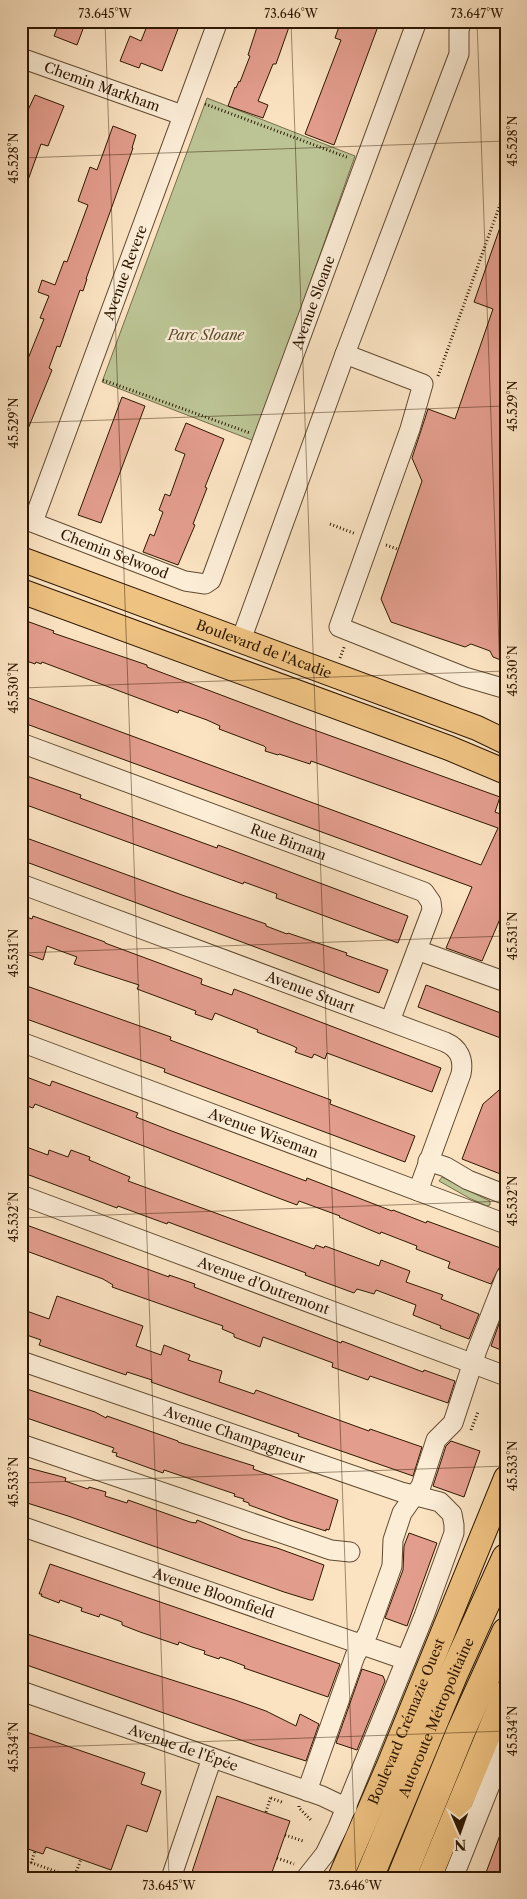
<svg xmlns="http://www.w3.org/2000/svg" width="527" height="1899" viewBox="0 0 527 1899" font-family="'Libre Caslon Text',serif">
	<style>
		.green { fill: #bcc495; stroke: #756e4a }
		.building { fill: #e39d8d; stroke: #2e1800 }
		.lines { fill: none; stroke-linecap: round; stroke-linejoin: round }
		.minor-casing { stroke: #614b30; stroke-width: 21 }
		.major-casing { stroke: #2e1800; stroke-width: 26 }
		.highway-casing { stroke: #2e1800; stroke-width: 30 }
		.path { stroke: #2e1800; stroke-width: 3; stroke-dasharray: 1 2.5; stroke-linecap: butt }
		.minor { stroke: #fcedd7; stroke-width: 19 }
		.major { stroke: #eec281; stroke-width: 24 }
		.highway { stroke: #eec281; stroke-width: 28 }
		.ticks { fill: none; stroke: #2e1800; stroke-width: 1; stroke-opacity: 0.45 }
		.labels { text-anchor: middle; stroke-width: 4.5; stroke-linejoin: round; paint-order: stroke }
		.street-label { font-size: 14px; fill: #2e1800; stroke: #fcedd7 }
		.park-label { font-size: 14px; font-style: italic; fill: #594c2d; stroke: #fcedd7 }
		.neatline { fill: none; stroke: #2e1800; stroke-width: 2 }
		.ticks-label { font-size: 12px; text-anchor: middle; fill: #2e1800 }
	</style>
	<rect width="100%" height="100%" fill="#fbe3c2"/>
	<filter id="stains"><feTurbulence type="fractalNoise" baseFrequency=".004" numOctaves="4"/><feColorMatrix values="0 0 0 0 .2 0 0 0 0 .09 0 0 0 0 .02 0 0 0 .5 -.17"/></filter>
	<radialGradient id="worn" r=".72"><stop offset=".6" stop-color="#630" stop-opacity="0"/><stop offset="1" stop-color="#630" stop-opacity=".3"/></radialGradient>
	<g class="green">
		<polygon points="207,98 355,156 254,441 102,382"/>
		<polygon points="442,1177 465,1189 490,1201 490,1205 487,1206 469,1198 439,1181"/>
	</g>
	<g class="building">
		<polygon points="60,21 86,21 77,45 54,36"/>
		<polygon points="149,21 181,21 162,71 141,63 139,68 120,61 130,36 141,41"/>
		<polygon points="259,21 277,21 289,27 276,64 273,64 258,101 268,105 263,118 228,106 235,87 236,88 239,81 240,82 250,56 248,55"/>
		<polygon points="341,21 380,21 334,145 305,134 341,40 335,38"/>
		<polygon points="35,95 64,106 48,146 41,144 23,194 21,194 21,125"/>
		<polygon points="113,126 136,135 132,148 133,148 86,279 87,279 83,291 80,290 60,347 57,346 49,368 52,370 21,446 21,376 44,319 40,318 49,296 38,292 42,280 55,285 64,261 67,262 88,205 78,201 79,198 90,167 97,170"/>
		<polygon points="504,216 506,216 506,662 493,657 490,651 471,644 465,647 391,622 381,599 422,481 412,458 428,409 455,419 493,309 474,302"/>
		<polygon points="122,397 145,406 101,523 78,515"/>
		<polygon points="186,423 224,439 205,487 207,488 193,524 195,525 178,565 143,552 150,534 154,536 163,512 159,510 165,494 170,496 185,454 175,450"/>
		<polygon points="21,619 54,631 53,633 147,665 147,667 295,723 500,797 495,812 503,815 506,808 506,905 482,961 446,948 472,887 21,722 21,695 481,865 498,828 311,761 310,764 279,754 278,755 265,751 266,748 264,746 219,729 220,726 207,720 179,710 178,713 42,662 41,664 36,662 35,664 21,659"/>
		<polygon points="21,774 81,795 80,798 217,848 218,845 408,916 398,943 276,898 277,894 244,882 243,884 21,803"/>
		<polygon points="21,836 182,895 266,924 266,926 287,934 288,933 347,953 346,955 388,970 379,993 21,860"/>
		<polygon points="21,915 32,919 33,916 105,942 105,943 202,979 201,984 232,995 234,989 441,1068 432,1092 327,1053 325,1059 314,1054 312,1058 295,1052 297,1048 291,1045 257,1032 258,1030 215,1013 212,1020 195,1014 196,1011 137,989 139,985 74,964 77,957 47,946 43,960 21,952"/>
		<polygon points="21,984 171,1037 170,1040 331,1100 330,1104 415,1136 405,1162 164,1072 165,1069 21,1017"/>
		<polygon points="426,985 506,1015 506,1040 418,1007"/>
		<polygon points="24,1076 50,1086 52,1081 138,1113 136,1117 169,1130 306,1181 307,1178 392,1211 393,1210 426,1223 427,1221 506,1250 506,1265 499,1268 491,1284 448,1268 450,1262 416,1249 417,1246 381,1232 380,1234 339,1217 340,1216 299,1201 297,1205 265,1193 35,1104 33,1108 21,1104 21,1083"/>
		<polygon points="506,1084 506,1168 503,1175 462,1159 483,1104"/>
		<polygon points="21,1145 48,1155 49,1150 68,1157 71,1150 90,1157 89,1160 130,1177 128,1181 262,1230 314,1249 316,1245 324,1248 325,1246 379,1266 381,1260 410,1271 406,1282 443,1295 441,1299 479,1314 469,1339 440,1328 441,1326 413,1315 416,1305 376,1290 374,1294 357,1289 354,1293 305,1275 306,1273 168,1222 167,1224 118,1206 117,1208 21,1172"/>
		<polygon points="21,1223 169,1277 169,1275 195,1284 194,1287 341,1343 342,1341 423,1372 424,1370 455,1381 448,1403 370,1376 368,1380 332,1367 333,1363 263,1337 260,1347 234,1337 234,1334 222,1329 223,1326 112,1287 113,1285 103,1279 21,1249"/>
		<polygon points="57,1296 143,1326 136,1346 161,1355 164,1345 190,1355 188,1360 222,1371 219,1382 254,1394 256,1390 369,1431 370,1429 422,1447 413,1476 298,1436 299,1434 151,1382 152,1380 127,1372 126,1375 39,1345 41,1340 21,1333 21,1309 49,1319"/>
		<polygon points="500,1321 506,1323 506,1352 491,1346"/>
		<polygon points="21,1387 95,1412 106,1418 107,1416 178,1441 178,1442 254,1466 253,1469 338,1500 329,1530 326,1529 326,1531 290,1520 249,1505 249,1503 243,1501 244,1499 234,1496 235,1494 164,1470 163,1473 130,1461 116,1456 117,1453 112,1452 114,1448 21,1416"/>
		<polygon points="451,1441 480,1451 464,1497 433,1486 446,1446"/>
		<polygon points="21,1466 59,1476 66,1478 65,1481 88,1489 89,1487 106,1492 105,1496 127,1503 128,1500 190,1522 196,1523 197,1520 243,1539 277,1548 324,1565 313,1600 310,1600 284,1592 68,1516 21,1501"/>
		<polygon points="409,1533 437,1543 407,1626 385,1618 403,1570 404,1546"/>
		<polygon points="50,1564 340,1664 328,1697 244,1668 245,1666 232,1661 220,1657 219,1659 204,1654 205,1651 192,1647 179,1642 178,1645 140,1632 122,1625 122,1622 100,1614 99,1617 81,1611 82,1608 60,1600 59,1603 41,1596 42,1594 39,1594"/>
		<polygon points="21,1632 235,1700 266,1711 296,1726 300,1714 319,1724 306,1761 255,1745 21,1663"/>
		<polygon points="362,1669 383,1676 385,1681 357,1750 336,1743"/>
		<polygon points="21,1730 145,1773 141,1784 161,1791 147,1832 127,1825 111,1870 46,1847 43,1854 25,1848 28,1840 21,1838"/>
		<polygon points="217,1796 290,1821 270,1878 190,1878"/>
		<polygon points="504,1824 506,1878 484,1878"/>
	</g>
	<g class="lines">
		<g class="minor-casing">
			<g id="minor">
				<path id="s1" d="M21,58L182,115"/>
				<polyline points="345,354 423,384 410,429 339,627 465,677 506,689"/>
				<path id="s2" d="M21,518L185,581L205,584L211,580L417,21"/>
				<path id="s3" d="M33,522L218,21"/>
				<polyline points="241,640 345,354 459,54 459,30 462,21"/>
				<path id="s4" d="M21,743L424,892L431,902L432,910L390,1021"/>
				<path id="s5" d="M21,884L445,1042C459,1048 464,1059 461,1074L418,1191"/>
				<polyline points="417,950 506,982"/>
				<path id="s6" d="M21,1042L506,1224"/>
				<polyline points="428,1161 446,1167 468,1180 506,1195"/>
				<path id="s7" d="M21,1195L506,1376"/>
				<path id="s8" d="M21,1361L401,1492L440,1502L452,1514L454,1525V1533L424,1616L338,1827L325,1854L306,1878"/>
				<polyline points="21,1444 331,1550 350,1552"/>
				<path id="s9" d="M21,1526L406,1660"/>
				<path id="s10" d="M21,1691L322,1796L347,1808"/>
				<polyline points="307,1791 355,1656 368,1633 392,1566 393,1540 402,1513 421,1486 436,1440 453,1423 477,1350 506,1276"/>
				<polyline points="171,1878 212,1758"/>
				<polyline points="453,1878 506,1745"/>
			</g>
		</g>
		<g class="major-casing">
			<g id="major">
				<path id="s11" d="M21,559L477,728L506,742"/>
				<polyline points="21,591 449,748 506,772"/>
				<path id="s12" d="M340,1878L389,1765L506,1478"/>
				<polyline points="429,1878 506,1692"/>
			</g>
		</g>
		<g class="highway-casing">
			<g id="highway">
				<path id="s13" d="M369,1878L454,1673L506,1558"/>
				<polyline points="401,1878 461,1731 506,1632"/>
			</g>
		</g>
		<g class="path">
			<polyline points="205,104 349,158"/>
			<polyline points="438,376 506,188"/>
			<polyline points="103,380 250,433"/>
			<polyline points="330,524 356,534"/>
			<polyline points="386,545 397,549"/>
			<polyline points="340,658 345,645"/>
			<polyline points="500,932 506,917"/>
			<polyline points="471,1430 478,1412"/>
			<polyline points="271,1798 284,1803"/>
			<polyline points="299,1806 299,1808 311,1820"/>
			<polyline points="266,1812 271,1796"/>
			<polyline points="285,1835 303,1841"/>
			<polyline points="21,1843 26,1845"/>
			<polyline points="277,1858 294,1864"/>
			<polyline points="21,1859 74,1878"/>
			<polyline points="31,1863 35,1851"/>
			<polyline points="74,1878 81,1859"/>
		</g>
		<use href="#minor" class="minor"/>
		<use href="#major" class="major"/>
		<use href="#highway" class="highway"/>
	</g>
	<path class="ticks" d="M105,21L169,1878M291,21L356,1878M477,21L506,844M21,158L506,141M21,423L506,406M21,688L506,671M21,953L506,936M21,1218L506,1201M21,1483L506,1466M21,1748L506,1731"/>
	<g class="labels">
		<g class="street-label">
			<text dy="5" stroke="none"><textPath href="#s1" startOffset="86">Chemin Markham</textPath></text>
			<text dy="5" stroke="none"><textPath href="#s3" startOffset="266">Avenue Revere</textPath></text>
			<text dy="5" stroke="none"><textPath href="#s2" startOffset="499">Avenue Sloane</textPath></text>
			<text dy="5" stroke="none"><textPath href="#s2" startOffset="100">Chemin Selwood</textPath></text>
			<text dy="5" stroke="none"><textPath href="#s11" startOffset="259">Boulevard de l'Acadie</textPath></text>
			<text dy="5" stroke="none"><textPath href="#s4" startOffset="285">Rue Birnam</textPath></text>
			<text dy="5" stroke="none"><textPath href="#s5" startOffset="309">Avenue Stuart</textPath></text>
			<text dy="5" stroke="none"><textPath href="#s6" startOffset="259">Avenue Wiseman</textPath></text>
			<text dy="5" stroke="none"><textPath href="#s7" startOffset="259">Avenue d'Outremont</textPath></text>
			<text dy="5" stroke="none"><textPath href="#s8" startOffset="226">Avenue Champagneur</textPath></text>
			<text dy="5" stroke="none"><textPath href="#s9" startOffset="204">Avenue Bloomfield</textPath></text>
			<text dy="5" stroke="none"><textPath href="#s13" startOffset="174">Autoroute Métropolitaine</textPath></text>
			<text dy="5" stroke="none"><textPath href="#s12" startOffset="170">Boulevard Crémazie Ouest</textPath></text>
			<text dy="5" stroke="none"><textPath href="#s10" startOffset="172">Avenue de l'Épée</textPath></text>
		</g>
		<g class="park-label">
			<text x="206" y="340">Parc Sloane</text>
		</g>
	</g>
	<rect width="527" height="1899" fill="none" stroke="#fbe3c2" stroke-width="55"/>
	<g transform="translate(460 1832) rotate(178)" stroke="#fcedd7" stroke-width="4" paint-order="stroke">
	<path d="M0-4L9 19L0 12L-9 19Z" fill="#2e1800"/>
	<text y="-8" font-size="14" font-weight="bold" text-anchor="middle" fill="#2e1800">N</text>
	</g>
	<rect x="28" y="28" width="472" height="1844" class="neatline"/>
	<g class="ticks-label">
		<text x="105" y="18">73.645°W</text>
		<text x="291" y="18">73.646°W</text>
		<text x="477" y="18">73.647°W</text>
		<text transform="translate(513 141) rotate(-90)" y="4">45.528°N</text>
		<text transform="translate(14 158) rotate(-90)" y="4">45.528°N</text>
		<text transform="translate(513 406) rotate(-90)" y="4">45.529°N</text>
		<text transform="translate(14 423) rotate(-90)" y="4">45.529°N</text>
		<text transform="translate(513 671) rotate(-90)" y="4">45.530°N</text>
		<text transform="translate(14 688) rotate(-90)" y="4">45.530°N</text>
		<text transform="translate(513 936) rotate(-90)" y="4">45.531°N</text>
		<text transform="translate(14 953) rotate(-90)" y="4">45.531°N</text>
		<text transform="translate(513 1201) rotate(-90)" y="4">45.532°N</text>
		<text transform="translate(14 1217) rotate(-90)" y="4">45.532°N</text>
		<text transform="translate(513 1466) rotate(-90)" y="4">45.533°N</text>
		<text transform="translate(14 1482) rotate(-90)" y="4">45.533°N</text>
		<text transform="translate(513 1731) rotate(-90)" y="4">45.534°N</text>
		<text transform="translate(14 1747) rotate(-90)" y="4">45.534°N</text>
		<text x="169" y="1890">73.645°W</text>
		<text x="355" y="1890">73.646°W</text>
	</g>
	<rect width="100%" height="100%" filter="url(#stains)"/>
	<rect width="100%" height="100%" fill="url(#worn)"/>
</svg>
